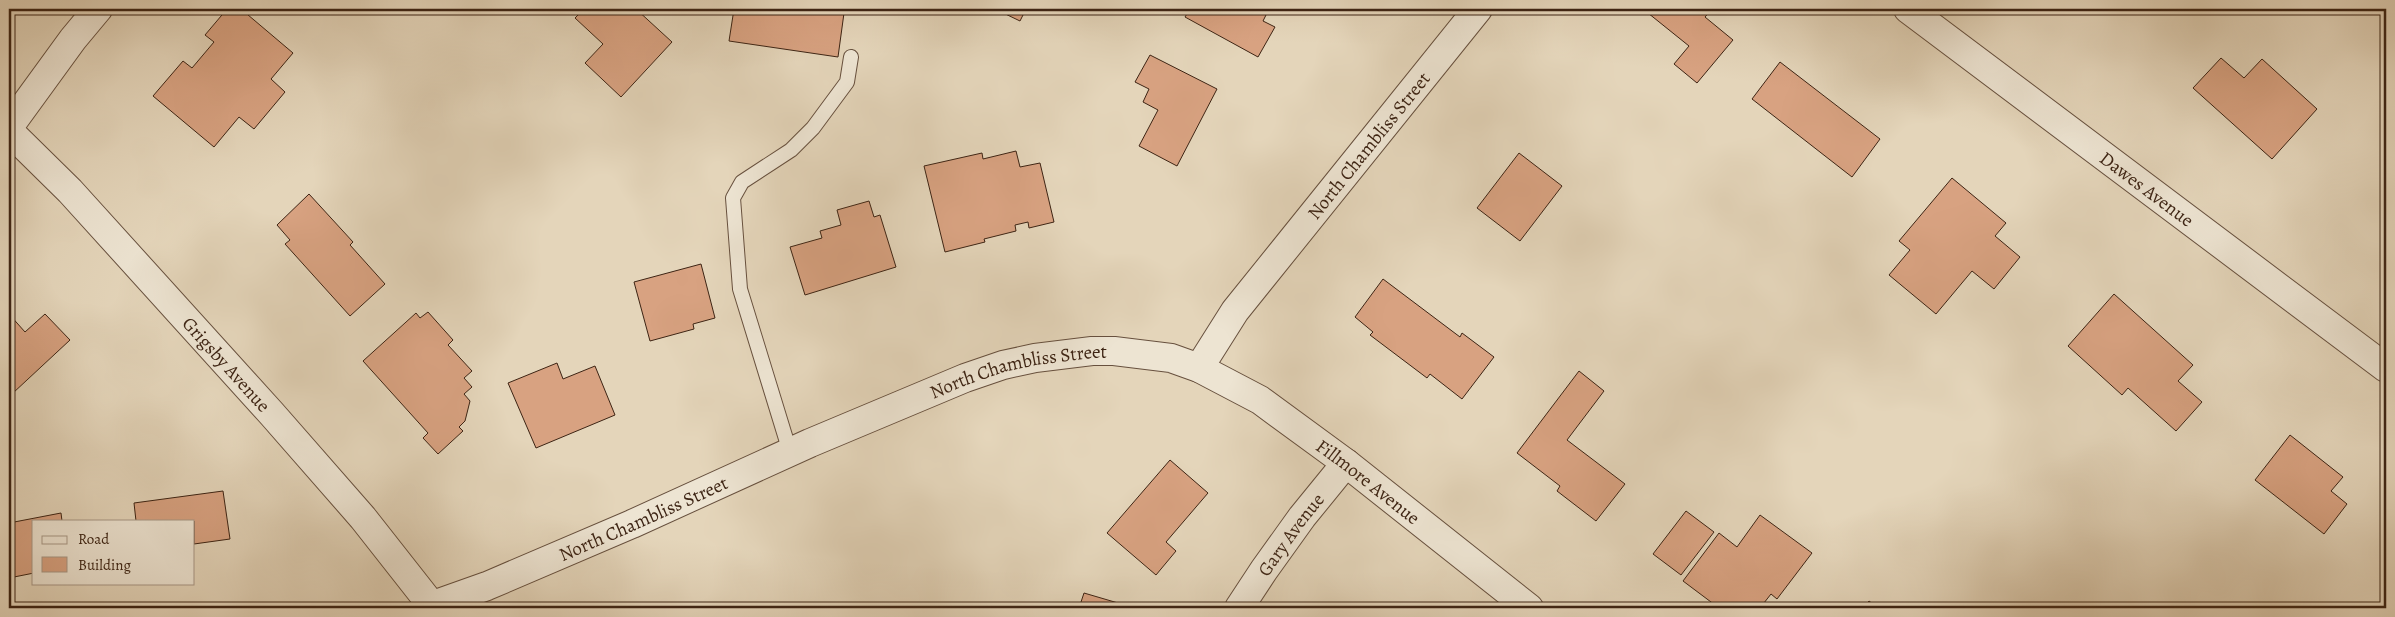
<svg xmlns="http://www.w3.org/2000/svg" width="2395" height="617" viewBox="0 0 2395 617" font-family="Alegreya,serif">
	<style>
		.building { fill: #d8a281; stroke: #3d2414 }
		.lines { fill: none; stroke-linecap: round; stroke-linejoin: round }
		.service-casing { stroke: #67503e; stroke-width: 16 }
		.minor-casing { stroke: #67503e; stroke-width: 30 }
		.service { stroke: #ede4d2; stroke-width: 14 }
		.minor { stroke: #ede4d2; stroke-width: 28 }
		.labels { text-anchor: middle; stroke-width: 4.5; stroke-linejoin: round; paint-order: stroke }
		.street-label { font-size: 19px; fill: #3d2414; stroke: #ede4d2 }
	</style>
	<rect width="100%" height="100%" fill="#e4d5ba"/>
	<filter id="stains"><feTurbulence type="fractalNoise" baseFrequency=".004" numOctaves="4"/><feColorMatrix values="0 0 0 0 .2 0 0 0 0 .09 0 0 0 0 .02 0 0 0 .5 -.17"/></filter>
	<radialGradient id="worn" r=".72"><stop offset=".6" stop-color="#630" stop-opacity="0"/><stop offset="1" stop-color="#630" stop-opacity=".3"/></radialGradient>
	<g class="building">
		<polygon points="227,9 241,9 293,53 271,79 285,92 254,129 239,117 214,147 153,96 183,61 192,68 214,42 205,35"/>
		<polygon points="584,9 630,9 632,11 636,9 672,42 621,97 585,63 603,44 575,18"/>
		<polygon points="734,9 813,9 844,13 838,57 729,41"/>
		<polygon points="995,9 1026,9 1020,21"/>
		<polygon points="1190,9 1269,9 1263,21 1275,27 1258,57 1185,17"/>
		<polygon points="1643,9 1712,9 1705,17 1733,40 1697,83 1674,64 1689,46"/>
		<polygon points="1150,55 1217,89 1177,166 1139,146 1158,110 1143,102 1149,89 1135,82"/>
		<polygon points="2221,58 2244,78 2262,59 2317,109 2272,159 2193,88"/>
		<polygon points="1780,62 1880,139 1852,177 1752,99"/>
		<polygon points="1016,151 1020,167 1040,163 1054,222 1029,228 1028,222 1015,225 1016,231 984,239 985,242 945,252 924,166 982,153 983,159"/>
		<polygon points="1519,153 1562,186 1520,241 1477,208"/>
		<polygon points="1952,178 2006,223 1995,236 2020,257 1994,289 1972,271 1936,314 1889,275 1910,250 1899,241"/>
		<polygon points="309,194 353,242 350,245 385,284 350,316 285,244 290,240 277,225"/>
		<polygon points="869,201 874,217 880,215 896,267 805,295 790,247 822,238 820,231 841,225 837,210"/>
		<polygon points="701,264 715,318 693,324 694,329 650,341 634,282"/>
		<polygon points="1383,279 1460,337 1462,333 1494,357 1462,399 1430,374 1427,378 1370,335 1373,332 1355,317"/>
		<polygon points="2114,294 2193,365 2178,381 2202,402 2176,431 2128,388 2122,395 2068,346"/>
		<polygon points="428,312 453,340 448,345 472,371 464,378 472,387 464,394 470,401 465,421 459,427 463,431 438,454 423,438 428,433 363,361 416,313 420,318"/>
		<polygon points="9,314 25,332 45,314 70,340 13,393 9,388"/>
		<polygon points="557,363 563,379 595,366 615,415 536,448 508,383"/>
		<polygon points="1579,371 1604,391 1567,440 1625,484 1596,521 1557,491 1560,486 1517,453"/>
		<polygon points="2290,435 2343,477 2331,491 2347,504 2324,534 2255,480"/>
		<polygon points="1170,460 1208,493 1166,542 1176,551 1156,575 1107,533"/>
		<polygon points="223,491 230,539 194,544 194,521 136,521 134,503"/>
		<polygon points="1686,511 1714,532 1681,575 1653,554"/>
		<polygon points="61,513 62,521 34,521 34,573 9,578 9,523"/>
		<polygon points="1760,515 1812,553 1777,599 1771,594 1760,608 1719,608 1683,581 1719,533 1737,547"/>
		<polygon points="1084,593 1135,608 1079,608"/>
		<polygon points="1869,601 1878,608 1863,608"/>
	</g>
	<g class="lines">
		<g class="service-casing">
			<polyline id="service" points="790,452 740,289 733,198 742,182 791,150 813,128 847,82 851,57"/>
		</g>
		<g class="minor-casing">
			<g id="minor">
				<path id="s1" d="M1908,9L2386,368"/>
				<polyline points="9,127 73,39 98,9"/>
				<path id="s2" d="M9,131L70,191L272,414L363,518L433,607"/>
				<path id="s3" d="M1199,368L1235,311L1478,9"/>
				<path id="s4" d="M425,608L487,586L632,524L810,443L965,378L1003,365L1035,358L1092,351H1114L1171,358L1199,368L1260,400L1346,463L1529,608"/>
				<path id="s5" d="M1239,608L1264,570L1302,517L1346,463"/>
			</g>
		</g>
		<use href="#service" class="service"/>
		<use href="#minor" class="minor"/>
	</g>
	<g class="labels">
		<g class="street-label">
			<text dy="7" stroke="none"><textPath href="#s3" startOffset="280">North Chambliss Street</textPath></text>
			<text dy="7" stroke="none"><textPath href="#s1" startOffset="299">Dawes Avenue</textPath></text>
			<text dy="7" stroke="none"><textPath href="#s2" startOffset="319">Grigsby Avenue</textPath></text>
			<text dy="7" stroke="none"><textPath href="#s4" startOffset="641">North Chambliss Street</textPath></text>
			<text dy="7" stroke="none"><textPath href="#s4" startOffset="1031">Fillmore Avenue</textPath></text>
			<text dy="7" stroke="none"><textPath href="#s4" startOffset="236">North Chambliss Street</textPath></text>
			<text dy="7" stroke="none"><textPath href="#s5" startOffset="90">Gary Avenue</textPath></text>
		</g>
	</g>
	<rect width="2395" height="617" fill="none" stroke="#e4d5ba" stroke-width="30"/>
	<rect x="10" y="10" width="2375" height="597" fill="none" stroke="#3d2414" stroke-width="2.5"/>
	<rect x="15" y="15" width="2365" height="587" fill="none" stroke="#3d2414"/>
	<rect x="32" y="520" width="162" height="65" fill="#ede4d2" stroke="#a79786"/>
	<rect x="42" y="536" width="25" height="8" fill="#ede4d2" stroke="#a79786"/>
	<text x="78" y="544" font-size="15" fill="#3d2414">Road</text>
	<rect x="42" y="557" width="25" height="15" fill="#d8a281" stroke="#a79786"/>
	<text x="78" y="570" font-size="15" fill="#3d2414">Building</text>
	<rect width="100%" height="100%" filter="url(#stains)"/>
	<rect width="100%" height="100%" fill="url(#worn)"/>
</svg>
